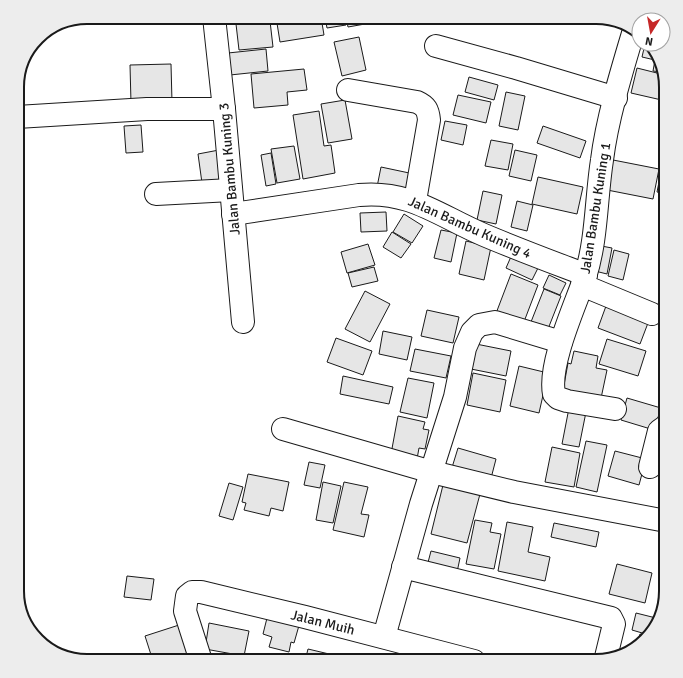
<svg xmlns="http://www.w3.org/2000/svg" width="683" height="678" viewBox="0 0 683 678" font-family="Signika,sans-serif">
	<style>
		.building { fill: #e6e6e6; stroke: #1a1a1a }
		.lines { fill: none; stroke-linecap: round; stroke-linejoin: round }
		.minor-casing { stroke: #1a1a1a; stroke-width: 24 }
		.minor { stroke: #fff; stroke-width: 22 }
		.labels { text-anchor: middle; stroke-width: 3; stroke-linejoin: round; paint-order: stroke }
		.street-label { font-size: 14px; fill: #1a1a1a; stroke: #fff }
		.rim { fill: none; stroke: #1a1a1a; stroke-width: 2 }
	</style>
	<rect width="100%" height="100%" fill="#fff"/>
	<g class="building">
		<polygon points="276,17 321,17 324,35 280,42"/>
		<polygon points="325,17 344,17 346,25 327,28"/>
		<polygon points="346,17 364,17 365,24 348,27"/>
		<polygon points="270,21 273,47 239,50 236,24"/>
		<polygon points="359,37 366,70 342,76 334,42"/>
		<polygon points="645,44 650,44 661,72 653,71 655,60 642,57"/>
		<polygon points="266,49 268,71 230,75 228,53"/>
		<polygon points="171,64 172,102 131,103 130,65"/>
		<polygon points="637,68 661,74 666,87 666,101 631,93"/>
		<polygon points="304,69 307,90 287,92 288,105 254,108 251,74"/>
		<polygon points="469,77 498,85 494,100 465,92"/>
		<polygon points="506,92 525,96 518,130 499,126"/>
		<polygon points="458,95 491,102 486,123 453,115"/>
		<polygon points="345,100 352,139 328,143 321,104"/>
		<polygon points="319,111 324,146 331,145 335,173 303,179 293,115"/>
		<polygon points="445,121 467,125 463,145 441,140"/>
		<polygon points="141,125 143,152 126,153 124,126"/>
		<polygon points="543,126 586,141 580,158 537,143"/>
		<polygon points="491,140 513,144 508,170 485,166"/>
		<polygon points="294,146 300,179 277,183 271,149"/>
		<polygon points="219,150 224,180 202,183 198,154"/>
		<polygon points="515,150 537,155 531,181 509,176"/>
		<polygon points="271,153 276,184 266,186 261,155"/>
		<polygon points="608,159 659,169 653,199 602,189"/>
		<polygon points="663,162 666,163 666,194 657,192"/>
		<polygon points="381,167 414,174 409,197 376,192"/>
		<polygon points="538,177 583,187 577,214 532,204"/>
		<polygon points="483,191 502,195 496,224 477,220"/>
		<polygon points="517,201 533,205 527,231 511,227"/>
		<polygon points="386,212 387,231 361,232 360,213"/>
		<polygon points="404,214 423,226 412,243 393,232"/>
		<polygon points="441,230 457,233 451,262 434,258"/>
		<polygon points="392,232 411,244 401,258 383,247"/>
		<polygon points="466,241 491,247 484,280 459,274"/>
		<polygon points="368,244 375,265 347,273 341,252"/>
		<polygon points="596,245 612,248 607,274 591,270"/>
		<polygon points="614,250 629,254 623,280 608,276"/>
		<polygon points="513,252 540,264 532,280 506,268"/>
		<polygon points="374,267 378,281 352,287 348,273"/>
		<polygon points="511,274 538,285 522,327 495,316"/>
		<polygon points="549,275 566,283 560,295 543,288"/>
		<polygon points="544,289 561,296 546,334 529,327"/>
		<polygon points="365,291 390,304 370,342 345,329"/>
		<polygon points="606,306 648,323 640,344 598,328"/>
		<polygon points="427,310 459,317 453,343 421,336"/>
		<polygon points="383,331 412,337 407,360 379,354"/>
		<polygon points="336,338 372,351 363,375 327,362"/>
		<polygon points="607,339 646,351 638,376 599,364"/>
		<polygon points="476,344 511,351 506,376 471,369"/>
		<polygon points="415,349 451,356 446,378 410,371"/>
		<polygon points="574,351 598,356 596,368 607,370 600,403 562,396 568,363 571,364"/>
		<polygon points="519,366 548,373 539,413 510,406"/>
		<polygon points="473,373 506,380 500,412 467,405"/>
		<polygon points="343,376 393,387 389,404 340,394"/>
		<polygon points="408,378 434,383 427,418 400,412"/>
		<polygon points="627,398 661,408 654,430 621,420"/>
		<polygon points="569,408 586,412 579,447 562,444"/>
		<polygon points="398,416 425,422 423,429 429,430 425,449 419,448 417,459 391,454"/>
		<polygon points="586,441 607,445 597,492 576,487"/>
		<polygon points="552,447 580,453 574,487 545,482"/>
		<polygon points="458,448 496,459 489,486 450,474"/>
		<polygon points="615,451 646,459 639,485 608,476"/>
		<polygon points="309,462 325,465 320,488 304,485"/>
		<polygon points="248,474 289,482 283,511 271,508 269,516 244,510 246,503 242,502"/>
		<polygon points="323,482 341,486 333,523 316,520"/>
		<polygon points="344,482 368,487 361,514 369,515 364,537 333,530"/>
		<polygon points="229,483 243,487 233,520 219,516"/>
		<polygon points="443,485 480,494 467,543 431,534"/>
		<polygon points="475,520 492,523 490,532 501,534 494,569 466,564"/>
		<polygon points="507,522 533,527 528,552 550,557 545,581 498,571"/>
		<polygon points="554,523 599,532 596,547 551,537"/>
		<polygon points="431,551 460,558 456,577 426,570"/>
		<polygon points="617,564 652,573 645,603 609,594"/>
		<polygon points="127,576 154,579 151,600 124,597"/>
		<polygon points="636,613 660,619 649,635 632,630"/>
		<polygon points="268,614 300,622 294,643 291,642 289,652 269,647 272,637 263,634"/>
		<polygon points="209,623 249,631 244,656 205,649"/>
		<polygon points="179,625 191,661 153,661 145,636"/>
		<polygon points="640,634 648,636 642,643 637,645"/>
		<polygon points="308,649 346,658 345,661 305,661"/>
	</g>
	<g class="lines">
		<g class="minor-casing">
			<g id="minor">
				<polyline points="214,17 224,109 243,322"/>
				<polyline points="436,46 516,68 616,98"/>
				<path d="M348,90L417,102C426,106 428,110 429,120L415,201"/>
				<polyline points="17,117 147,109 224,109"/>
				<polyline points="156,194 231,190"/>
				<path d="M233,214L359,195C410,190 439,216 484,235C517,249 552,262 586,275"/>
				<polyline points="582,285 652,314"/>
				<path d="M615,409L567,401L558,398L554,394C548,364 575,306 585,277C597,240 596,198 602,160C607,119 622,70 634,30"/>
				<polyline points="283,429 432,472 514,492 666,521"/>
				<polyline points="650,467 659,431 666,426"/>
				<polyline points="403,567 611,618 614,624 606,657"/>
				<polyline points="384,637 421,504 455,397 465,348 472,332 479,325 495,322 561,342"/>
				<polyline points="201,661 185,611 187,596 192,592 201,592 305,617 474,661"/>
			</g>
		</g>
		<use href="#minor" class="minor"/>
	</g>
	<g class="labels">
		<g class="street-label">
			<text transform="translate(229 169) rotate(-95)" y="5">Jalan Bambu Kuning 3</text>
			<text transform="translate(595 208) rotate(-81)" y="5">Jalan Bambu Kuning 1</text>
			<text transform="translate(470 227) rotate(24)" y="5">Jalan Bambu Kuning 4</text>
			<text transform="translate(323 622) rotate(14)" y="5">Jalan Muih</text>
		</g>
	</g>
	<path d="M0 0H683V678H0ZM87 24H596A63 63 0 0 1 659 87V591A63 63 0 0 1 596 654H87A63 63 0 0 1 24 591V87A63 63 0 0 1 87 24Z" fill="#ededed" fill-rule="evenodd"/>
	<path class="rim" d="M87 24H596A63 63 0 0 1 659 87V591A63 63 0 0 1 596 654H87A63 63 0 0 1 24 591V87A63 63 0 0 1 87 24Z"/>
	<g transform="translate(651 32) rotate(191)"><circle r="19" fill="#ffffff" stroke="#a3a3a3"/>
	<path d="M0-3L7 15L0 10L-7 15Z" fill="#c62828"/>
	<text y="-6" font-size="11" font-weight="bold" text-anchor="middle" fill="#1a1a1a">N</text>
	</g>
</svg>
